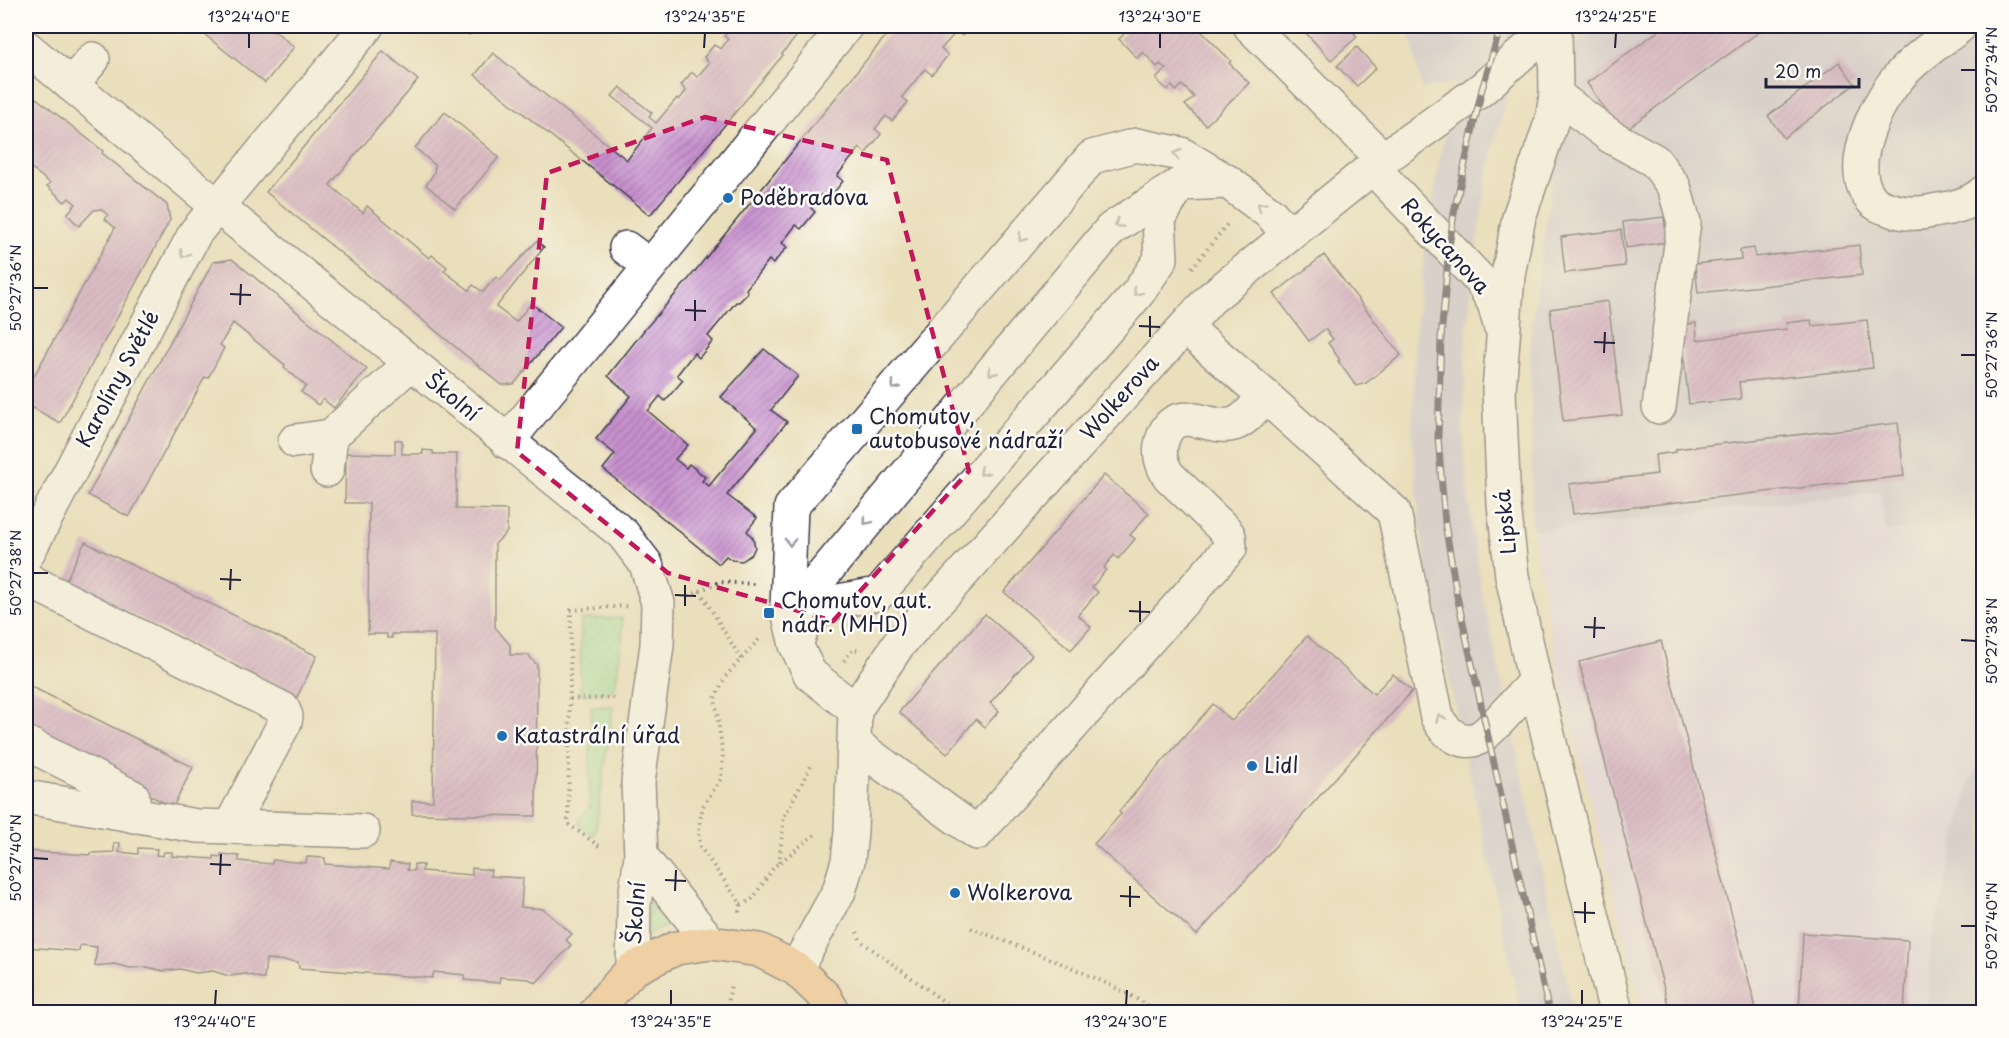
<svg xmlns="http://www.w3.org/2000/svg" width="2009" height="1038" viewBox="0 0 2009 1038" font-family="'Playpen Sans',sans-serif">
	<style>
		.built { fill: #e2d4f3 }
		.railway { fill: #c5c0da }
		.grass { fill: url(#grass-dots); stroke: #5d806a; stroke-width: 1.5 }
		.building { fill: url(#building-hatch) }
		.lines { fill: none; stroke-linecap: round; stroke-linejoin: round }
		.minor-casing { stroke: #403e4e; stroke-width: 36 }
		.major-casing { stroke: #403e4e; stroke-width: 36 }
		.path { stroke: #403e4e; stroke-width: 4; stroke-dasharray: 1.5 4.5; stroke-linecap: butt }
		.minor { stroke: #fff; stroke-width: 33 }
		.major { stroke: #f6be87; stroke-width: 33 }
		.rail-casing { stroke: #22223b; stroke-width: 7 }
		.rail { stroke: #fdfcf7; stroke-width: 4.5; stroke-dasharray: 14; stroke-linecap: butt }
		.oneway { stroke: #9c9ca7 }
		.marked { fill: none; stroke: #c2185b; stroke-width: 4.5; stroke-dasharray: 12 8; stroke-linejoin: round }
		.ticks { fill: none; stroke: #22223b; stroke-width: 2 }
		.poi-dot { fill: #1f6fb2; stroke: #fdfcf7; stroke-width: 2 }
		.labels { text-anchor: middle; stroke-width: 5; stroke-linejoin: round; paint-order: stroke }
		.poi-label { font-size: 21px; fill: #22223b; stroke: #fdfcf7; text-anchor: start }
		.street-label { font-size: 21px; fill: #22223b; stroke: #fdfcf7 }
		.neatline { fill: none; stroke: #22223b; stroke-width: 2 }
		.ticks-label { font-size: 15px; text-anchor: middle; fill: #22223b }
	</style>
	<defs>
		<pattern id="grass-dots" width="8" height="8" patternUnits="userSpaceOnUse" patternTransform="scale(1.5)"><rect width="8" height="8" fill="#98df99"/><path d="M2 2h.1M6 6h.1" fill="none" stroke="#83bf85" stroke-width="1.8" stroke-linecap="round"/></pattern>
		<pattern id="building-hatch" width="6" height="6" patternUnits="userSpaceOnUse" patternTransform="scale(1.5)"><rect width="6" height="6" fill="#c791ce"/><path d="M-1 1l2-2M0 6l6-6M5 7l2-2" fill="none" stroke="#a176a8"/></pattern>
	</defs>
	<rect width="100%" height="100%" fill="#fdfcf7"/>
	<filter id="ink" filterUnits="userSpaceOnUse"><feTurbulence type="fractalNoise" baseFrequency=".0167" numOctaves="2"/><feDisplacementMap in="SourceGraphic" scale="12" xChannelSelector="R" yChannelSelector="G"/><feConvolveMatrix kernelMatrix="1 2 1 2 8 2 1 2 1" color-interpolation-filters="sRGB"/></filter>
	<filter id="wash" filterUnits="userSpaceOnUse"><feTurbulence type="fractalNoise" baseFrequency=".008" numOctaves="4" result="noise"/><feDisplacementMap in="SourceGraphic" scale="24" xChannelSelector="R" yChannelSelector="G"/><feGaussianBlur stdDeviation="1.35" result="paint"/><feColorMatrix in="noise" values="0 0 0 0 0 0 0 0 0 0 0 0 0 0 0 0 0 1.4 0 .05"/><feComposite in="paint" operator="in"/></filter>
	<g filter="url(#wash)">
		<rect width="100%" height="100%" fill="#eadfbb"/>
		<polygon class="built" points="1880,492 1886,532 1983,522 1983,758 1969,783 1931,941 1927,1012 1643,1012 1558,670 1532,530"/>
		<g class="railway">
			<polygon points="1408,26 1533,26 1507,95 1489,166 1475,255 1466,340 1463,432 1471,520 1482,591 1573,1012 1521,1012 1432,601 1420,526 1412,433 1415,336 1425,248 1440,156 1458,83 1422,89"/>
			<polygon points="1583,26 1983,26 1983,522 1886,532 1880,492 1532,530 1530,334 1566,82"/>
			<polygon points="1983,758 1983,1012 1927,1012 1931,941 1969,783"/>
		</g>
		<g class="grass">
			<polygon points="622,618 622,639 615,689 606,693 580,694 581,619"/>
			<path d="M613,706L595,835H592L579,826C578,818 583,815 589,809L591,707Z"/>
			<polygon points="653,894 672,921 671,925 647,934 650,895"/>
		</g>
		<g id="blocks">
			<g class="building">
				<polygon points="194,26 269,26 294,47 265,83"/>
				<polygon points="458,26 476,26 469,35"/>
				<polygon points="733,26 805,26 782,54 783,55 650,215 475,75 493,53 627,160 652,128 612,96 620,87 652,113 649,117 656,123 677,98 679,100 686,91 681,85 691,73 693,73 697,77 709,63 704,57 714,45 721,49 728,39 724,36"/>
				<polygon points="894,26 971,26 962,36 957,31 941,49 948,55 932,75 925,69 902,97 908,102 892,121 886,116 875,129 881,134 866,153 860,148 849,161 837,176 843,181 827,201 821,195 811,208 815,212 801,229 796,225 782,243 787,247 773,264 769,260 746,289 748,293 739,302 736,302 708,336 713,341 699,358 694,353 677,375 683,380 665,401 660,396 648,411 688,445 675,459 686,468 689,464 705,477 702,481 709,486 757,428 721,397 764,349 798,376 771,410 787,422 727,495 757,518 747,531 753,538 755,547 752,554 742,561 732,560 726,556 719,564 603,469 615,454 596,439 631,396 608,376 645,329 687,281"/>
				<polygon points="1111,26 1196,26 1231,61 1229,63 1249,83 1206,125 1185,105 1194,97 1182,85 1176,91 1172,86 1167,90 1156,79 1166,69 1160,64 1157,67 1143,52 1137,58 1119,39 1125,33 1119,27 1116,30"/>
				<polygon points="1313,26 1349,26 1357,37 1331,60 1305,32"/>
				<polygon points="1665,26 1767,26 1621,133 1587,83"/>
				<polygon points="1357,47 1376,68 1357,86 1337,66"/>
				<polygon points="383,51 418,80 330,185 363,213 367,206 429,258 432,255 447,267 444,271 469,290 473,285 483,292 496,277 500,280 537,241 544,247 496,307 516,322 531,303 561,327 514,384 502,385 266,192"/>
				<polygon points="1839,62 1855,84 1784,138 1768,116"/>
				<polygon points="26,90 103,151 102,153 167,205 170,220 60,423 26,404 26,391 115,228 105,219 108,215 101,209 94,210 79,226 67,214 76,204 69,198 65,202 47,186 50,183 26,164"/>
				<polygon points="445,112 499,157 455,209 426,185 434,173 435,165 415,148"/>
				<polygon points="1664,217 1667,242 1626,248 1623,222"/>
				<polygon points="1621,230 1625,266 1565,273 1561,237"/>
				<polygon points="1859,245 1862,275 1698,293 1695,264 1741,259 1740,250 1754,248 1755,257"/>
				<polygon points="1324,255 1401,355 1366,383 1356,386 1338,361 1340,360 1328,343 1333,339 1325,329 1309,341 1274,294"/>
				<polygon points="232,259 367,369 334,408 323,399 318,405 301,392 306,386 284,367 285,365 233,323 220,345 224,348 208,378 205,377 129,517 88,495 213,262"/>
				<polygon points="1608,301 1622,415 1563,421 1550,309"/>
				<polygon points="1811,320 1812,326 1867,320 1873,368 1739,382 1741,399 1689,404 1680,325 1696,323 1697,340 1787,329 1786,323"/>
				<polygon points="1898,423 1904,476 1573,514 1569,484 1657,474 1655,455 1676,452 1676,449"/>
				<polygon points="395,440 402,440 402,454 423,454 423,450 433,451 433,454 457,454 456,509 507,510 507,532 495,544 495,627 510,645 510,655 528,655 537,665 536,816 412,814 412,801 433,801 435,634 392,634 392,638 387,638 387,634 368,634 369,503 345,503 346,453 395,454"/>
				<polygon points="1104,475 1149,513 1130,535 1135,539 1118,559 1114,555 1104,567 1106,570 1092,587 1098,592 1078,615 1091,627 1071,650 1004,592"/>
				<polygon points="85,542 317,656 297,697 65,582"/>
				<polygon points="985,614 1032,655 990,703 999,711 985,727 976,719 947,754 899,712"/>
				<polygon points="1307,636 1374,694 1393,674 1412,691 1197,935 1094,844 1121,814 1119,811 1213,704 1232,721"/>
				<polygon points="1661,641 1757,1012 1670,1012 1579,662"/>
				<polygon points="26,684 193,767 173,807 26,734"/>
				<polygon points="114,843 120,843 119,852 138,854 138,848 157,849 156,855 163,856 164,852 172,852 172,856 214,859 214,856 221,857 221,854 239,856 239,861 272,864 273,860 306,863 307,857 325,858 325,864 389,869 390,862 408,864 407,870 414,871 414,864 423,865 422,871 472,875 472,868 491,870 490,876 523,878 521,907 543,909 572,934 566,940 571,945 536,983 529,979 500,977 499,983 464,980 465,975 434,972 432,978 299,968 298,962 266,959 264,979 246,974 229,976 213,971 196,973 180,969 163,971 147,967 130,968 114,964 95,966 97,947 80,945 79,951 26,947 26,851 90,855 90,853 114,852"/>
				<polygon points="1803,933 1908,940 1904,1012 1799,1012"/>
			</g>
		</g>
	</g>
	<g filter="url(#ink)">
		<use href="#blocks" fill-opacity="0" stroke="#403e4e" stroke-width="1.5"/>
		<g class="lines">
			<g class="minor-casing">
				<g id="minor">
					<polyline points="1250,26 1383,159"/>
					<polyline points="1555,26 1556,95 1552,120 1519,217 1508,275 1499,390 1504,505 1512,576 1535,682 1616,1012"/>
					<path d="M1960,26C1940,42 1914,58 1897,79C1875,106 1844,169 1872,200C1877,206 1886,208 1892,210C1905,214 1920,214 1933,211C1951,208 1970,205 1984,192"/>
					<polyline points="26,47 217,206 623,534 646,564 658,603 657,645 638,782 641,856 634,905 633,969"/>
					<polyline points="71,85 93,59"/>
					<polyline points="1556,95 1610,136 1655,161 1674,187 1684,222 1659,407"/>
					<polyline points="1372,167 1481,281 1494,303 1500,325"/>
					<polyline points="626,248 650,266"/>
					<path d="M1185,327L1265,396L1394,512L1437,717C1444,732 1461,746 1479,738C1491,732 1523,693 1535,682"/>
					<polyline points="295,441 331,436 411,363"/>
					<polyline points="507,442 846,26"/>
					<polyline points="327,470 331,436"/>
					<polyline points="26,556 195,233 367,26"/>
					<polyline points="26,579 283,709 286,716 285,722 230,827"/>
					<polyline points="798,629 801,601 1111,229 1180,184 1228,182"/>
					<polyline points="798,639 807,616 838,601 878,594 1138,293 1161,259 1159,219 1179,185"/>
					<polyline points="855,710 810,674 796,645 787,607 791,507 1092,157 1136,145 1181,154 1228,182 1271,214 1289,235"/>
					<polyline points="26,743 133,797 134,816"/>
					<path d="M855,744L977,833L1230,548L1229,536L1225,530L1169,476C1162,466 1158,453 1162,441C1174,399 1211,432 1234,424C1247,420 1256,405 1265,396"/>
					<polyline points="26,797 197,826 363,831"/>
					<polyline points="641,856 711,943"/>
					<polyline points="796,969 839,891 848,861 851,832 855,710 898,645 1210,299 1383,159 1482,89 1553,26"/>
				</g>
			</g>
			<g class="major-casing">
				<polyline id="major" points="596,1012 609,995 633,969 676,948 711,943 759,950 796,969 825,997 833,1012"/>
			</g>
			<g class="path">
				<polyline points="1192,268 1229,222"/>
				<polyline points="700,591 741,659"/>
				<polyline points="689,596 719,582 754,584"/>
				<polyline points="844,661 853,649 857,650"/>
				<polyline points="570,699 618,698"/>
				<polyline points="599,846 568,824 571,610 627,606"/>
				<polyline points="779,863 784,817 812,764"/>
				<polyline points="741,904 751,901 774,867 818,832"/>
				<polyline points="739,912 741,904 700,847 699,827 703,806 721,779 723,755 715,698 725,677 761,637"/>
				<path d="M971,928C1035,953 1101,976 1159,1012"/>
				<polyline points="857,932 861,941 958,1012"/>
				<polyline points="727,1012 731,984"/>
			</g>
			<use href="#minor" class="minor"/>
			<use href="#major" class="major"/>
			<g class="rail-casing">
				<polyline id="rail" points="1501,26 1482,89 1455,207 1449,247 1441,338 1438,437 1445,523 1457,596 1549,1012"/>
			</g>
			<use href="#rail" class="rail"/>
		</g>
		<defs><path id="oneway-chevron" d="M-2-3.5L2.5 0L-2 3.5" fill="none" stroke-width="1.6" stroke-linecap="round" stroke-linejoin="round" transform="scale(1.5)"/></defs>
		<g class="oneway">
			<use href="#oneway-chevron" transform="translate(1177 154) rotate(-162)"/>
			<use href="#oneway-chevron" transform="translate(1261 206) rotate(-143)"/>
			<use href="#oneway-chevron" transform="translate(1118 224) rotate(146)"/>
			<use href="#oneway-chevron" transform="translate(1022 238) rotate(131)"/>
			<use href="#oneway-chevron" transform="translate(184 254) rotate(118)"/>
			<use href="#oneway-chevron" transform="translate(1137 292) rotate(128)"/>
			<use href="#oneway-chevron" transform="translate(992 372) rotate(130)"/>
			<use href="#oneway-chevron" transform="translate(895 386) rotate(131)"/>
			<use href="#oneway-chevron" transform="translate(983 472) rotate(131)"/>
			<use href="#oneway-chevron" transform="translate(867 521) rotate(130)"/>
			<use href="#oneway-chevron" transform="translate(790 542) rotate(92)"/>
			<use href="#oneway-chevron" transform="translate(1440 718) rotate(-113)"/>
		</g>
	</g>
	<path d="M0 0H2009V1038H0ZM705,117L887,160L969,471L833,621L668,573L517,452L547,173Z" fill="#eadfbb" fill-opacity=".55" fill-rule="evenodd"/>
	<path class="marked" d="M705,117L887,160L969,471L833,621L668,573L517,452L547,173Z"/>
	<path class="ticks" d="M249,48V33M704,48L705,33M1160,48V33M1615,48L1616,33M1961,70H1976M33,288H48M230,294L251,295M240,305L241,284M685,310L706,311M695,321V300M1139,326L1160,327M1150,337V316M1594,342L1615,343M1604,353L1605,332M1961,355H1976M33,573H48M220,579L241,580M230,590L231,569M675,595L696,596M685,606V585M1129,611L1150,612M1140,622V601M1584,627L1605,628M1594,638L1595,617M1961,640L1976,641M33,858L48,859M210,864L231,865M220,875L221,854M665,880L686,881M675,891L676,870M1120,896L1140,897M1130,907V886M1574,912L1595,913M1585,923V902M1961,926H1976M215,1005L216,990M671,1005V990M1126,1005L1127,990M1582,1005V990"/>
	<g class="poi-dot">
		<circle cx="728" cy="198" r="6"/>
		<rect x="851" y="423" width="12" height="12" rx="3"/>
		<rect x="763" y="607" width="12" height="12" rx="3"/>
		<circle cx="502" cy="736" r="6"/>
		<circle cx="1252" cy="766" r="6"/>
		<circle cx="955" cy="893" r="6"/>
	</g>
	<g class="labels">
		<g class="poi-label">
			<text x="740" y="205">Poděbradova</text>
			<text x="869" y="424">Chomutov,<tspan x="869" dy="24">autobusové nádraží</tspan></text>
			<text x="781" y="608">Chomutov, aut.<tspan x="781" dy="24">nádr. (MHD)</tspan></text>
			<text x="514" y="743">Katastrální úřad</text>
			<text x="1264" y="773">Lidl</text>
			<text x="967" y="900">Wolkerova</text>
		</g>
		<g class="street-label">
			<text transform="translate(1445 246) rotate(48)" y="7">Rokycanova</text>
			<text transform="translate(118 379) rotate(-62)" y="7">Karolíny Světlé</text>
			<text transform="translate(452 397) rotate(39)" y="7">Školní</text>
			<text transform="translate(1120 398) rotate(-48)" y="7">Wolkerova</text>
			<text transform="translate(1506 522) rotate(-96)" y="7">Lipská</text>
			<text transform="translate(636 913) rotate(-86)" y="7">Školní</text>
		</g>
	</g>
	<rect width="2009" height="1038" fill="none" stroke="#fdfcf7" stroke-width="66"/>
	<path d="M1766 78v9h93v-9" fill="none" stroke="#22223b" stroke-width="3"/>
	<text x="1775" y="78" font-size="18" fill="#22223b" stroke="#fdfcf7" stroke-width="4.5" paint-order="stroke">20 m</text>
	<rect x="33" y="33" width="1943" height="972" class="neatline"/>
	<g class="ticks-label">
		<text x="249" y="22">13°24'40"E</text>
		<text x="705" y="22">13°24'35"E</text>
		<text x="1160" y="22">13°24'30"E</text>
		<text x="1616" y="22">13°24'25"E</text>
		<text transform="translate(1992 70) rotate(-90)" y="5">50°27'34"N</text>
		<text transform="translate(16 288) rotate(-90)" y="5">50°27'36"N</text>
		<text transform="translate(1992 355) rotate(-90)" y="5">50°27'36"N</text>
		<text transform="translate(16 573) rotate(-90)" y="5">50°27'38"N</text>
		<text transform="translate(1992 641) rotate(-90)" y="5">50°27'38"N</text>
		<text transform="translate(16 858) rotate(-90)" y="5">50°27'40"N</text>
		<text transform="translate(1992 926) rotate(-90)" y="5">50°27'40"N</text>
		<text x="215" y="1027">13°24'40"E</text>
		<text x="671" y="1027">13°24'35"E</text>
		<text x="1126" y="1027">13°24'30"E</text>
		<text x="1582" y="1027">13°24'25"E</text>
	</g>
</svg>
